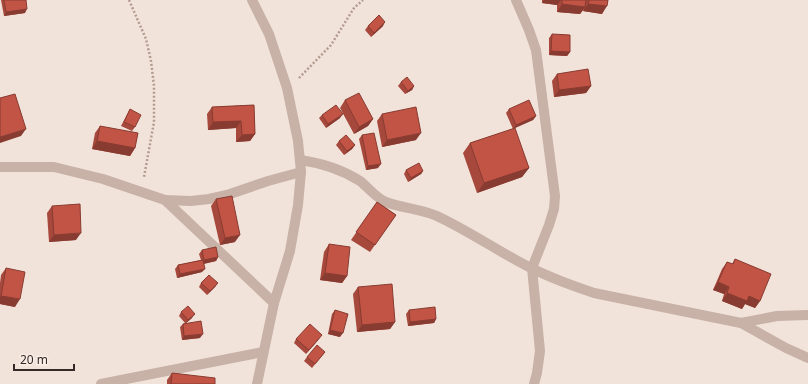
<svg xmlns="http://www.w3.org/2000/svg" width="808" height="384" viewBox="0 0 808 384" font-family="'Noto Sans',sans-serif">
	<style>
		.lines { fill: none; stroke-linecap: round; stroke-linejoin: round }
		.path { stroke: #b49b90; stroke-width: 2.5; stroke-dasharray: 2 2; stroke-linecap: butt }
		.minor { stroke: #c8b1a6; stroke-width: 10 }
		.tertiary { stroke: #c8b1a6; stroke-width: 10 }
		.wall { fill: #a7483c }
		.shaded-wall { fill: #883b31 }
		.building { fill: #c25446; stroke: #883b31 }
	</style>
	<rect width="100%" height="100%" fill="#f1e3da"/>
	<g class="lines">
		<g class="path">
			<polyline points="129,0 146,39 151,61 154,86 154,122 144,177"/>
			<polyline points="299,78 331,45 354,8 363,0"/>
		</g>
		<g class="minor">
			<polyline points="516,0 529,30 536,50 555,196 554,209 549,225 532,268 540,351 537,373 534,384"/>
			<path d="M300,160C322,163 341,169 360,181C369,188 376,198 386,202C404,209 424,209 441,218C472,233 501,253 531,268C551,278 573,286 594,293L741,323L786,348L808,358"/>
			<polyline points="0,167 54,167 103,179 165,200 191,201 209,199 227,195 268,181 301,172"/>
			<polyline points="165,200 274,303"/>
			<polyline points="741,323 777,316 808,315"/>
			<polyline points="101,384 263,352"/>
		</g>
		<polyline class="tertiary" points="252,0 269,34 287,88 298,141 301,172 298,205 290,251 274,303 257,384"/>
	</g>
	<g class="wall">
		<polygon points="1,0 26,0 25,13 4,16"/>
		<polygon points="542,0 608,0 602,14 583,11 584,9 580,14 557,12 557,5 542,3"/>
		<polygon points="368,26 383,26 371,37 365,30"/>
		<polygon points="552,34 570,52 567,56 549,55 549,38"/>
		<polygon points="557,74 591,86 586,93 554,97 552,81"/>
		<polygon points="401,82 414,86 412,90 405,94 398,86"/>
		<polygon points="345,100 373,119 368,126 354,134 340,108"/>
		<polygon points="254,105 255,134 250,141 236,142 236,128 208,130 207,114 212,107"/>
		<polygon points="130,109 135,127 132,131 121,126"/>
		<polygon points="509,109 536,116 533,120 514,128 529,168 522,177 477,193 463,153 470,143 513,129 506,113"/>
		<polygon points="382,114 416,140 382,147 377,121"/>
		<polygon points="322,115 340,118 326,128 319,118"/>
		<polygon points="100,126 135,148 130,156 92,149 95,133"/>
		<polygon points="362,135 378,168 366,170 359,139"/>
		<polygon points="339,141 355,145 352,149 344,155 336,145"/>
		<polygon points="406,170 423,171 421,174 408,182 404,174"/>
		<polygon points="216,199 235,242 220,245 211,206"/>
		<polygon points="377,202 396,215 370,252 351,240"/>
		<polygon points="52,206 76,240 49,242 47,213"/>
		<polygon points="329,244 347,276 342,283 320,280 324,252"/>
		<polygon points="202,250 218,257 216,261 204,264 202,272 177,278 175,269 178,265 201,260 199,254"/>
		<polygon points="735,259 760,301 755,308 745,304 742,309 722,301 724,294 713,290 722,269 727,262 732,264"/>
		<polygon points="6,268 15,307 0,304 0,283 1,275"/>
		<polygon points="201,283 218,283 215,287 207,295 199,287"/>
		<polygon points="358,287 395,322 390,329 357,332 353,294"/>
		<polygon points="335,310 340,337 328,334 332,314"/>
		<polygon points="409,310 436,319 434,323 408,326 406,314"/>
		<polygon points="181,312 192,318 186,323 200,338 182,340 180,327 183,324 185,323 179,316"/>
		<polygon points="296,339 319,339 306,354 294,343"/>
		<polygon points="325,352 312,368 304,361 307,357"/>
		<polygon points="172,373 215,384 167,384 167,380"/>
	</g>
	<g class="shaded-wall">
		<polygon points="544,0 561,0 557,5 542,3"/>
		<polygon points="562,4 585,7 580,14 557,12"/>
		<polygon points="588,4 607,6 602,14 583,11"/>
		<polygon points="27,9 25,13 4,16 6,12"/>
		<polygon points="385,22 383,26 371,37 374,33"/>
		<polygon points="551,51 570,52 567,56 549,55"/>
		<polygon points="414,86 412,90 405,94 408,91"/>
		<polygon points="591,86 586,93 554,97 559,90"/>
		<polygon points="343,114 340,118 326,128 328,124"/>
		<polygon points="536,116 533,120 513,129 516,125"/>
		<polygon points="373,119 368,126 354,134 359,127"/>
		<polygon points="241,121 236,128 208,130 213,122"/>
		<polygon points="26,129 21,136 0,143 0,137"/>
		<polygon points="421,133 416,140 382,147 387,140"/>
		<polygon points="255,134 250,141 236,142 242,135"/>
		<polygon points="97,141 135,148 130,156 92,149"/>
		<polygon points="355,145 352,149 344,155 347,151"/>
		<polygon points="381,164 378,168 366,170 368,166"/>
		<polygon points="529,168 522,177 477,193 484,183"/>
		<polygon points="423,171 421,174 408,182 411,178"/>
		<polygon points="81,233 76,240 49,242 54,235"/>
		<polygon points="240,235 235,242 220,245 225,238"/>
		<polygon points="218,257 216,261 202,264 204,260"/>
		<polygon points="205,269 202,272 177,278 180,274"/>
		<polygon points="325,273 347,276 342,283 320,280"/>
		<polygon points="718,282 729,287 724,294 713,290"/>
		<polygon points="218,283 215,287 207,295 210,291"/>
		<polygon points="727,293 749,296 760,301 755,308 745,304 742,309 722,301"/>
		<polygon points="1,296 20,299 15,307 0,304 0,297"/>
		<polygon points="195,314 192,318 185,324 188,320"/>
		<polygon points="436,319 434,323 408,326 410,322"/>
		<polygon points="395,322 390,329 357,332 362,325"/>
		<polygon points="330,330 343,333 340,337 328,334"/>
		<polygon points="203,334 200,338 182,340 184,336"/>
		<polygon points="322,335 319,339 306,354 309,350"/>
	</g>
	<g class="building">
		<polygon points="4,0 26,0 27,9 6,12"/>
		<polygon points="562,0 586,0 585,7 562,4"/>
		<polygon points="589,0 608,0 607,6 588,4"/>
		<polygon points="379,15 385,22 374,33 368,26"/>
		<polygon points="552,34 570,35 570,52 551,51"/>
		<polygon points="588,69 591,86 559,90 557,74"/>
		<polygon points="407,77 414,86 408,91 401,82"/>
		<polygon points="359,93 373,119 359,127 345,100"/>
		<polygon points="15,94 26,129 0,137 0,98"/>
		<polygon points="529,100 536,116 516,125 509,109"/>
		<polygon points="254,105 255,134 242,135 241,121 213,122 212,107"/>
		<polygon points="336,105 343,114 328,124 322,115"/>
		<polygon points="416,107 421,133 387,140 382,114"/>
		<polygon points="130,109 141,115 135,127 124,122"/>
		<polygon points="100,126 138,133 135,148 97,141"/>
		<polygon points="515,128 529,168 484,183 470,143"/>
		<polygon points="374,133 381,164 368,166 362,135"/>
		<polygon points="346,135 355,145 347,151 339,141"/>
		<polygon points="419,163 423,171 411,178 406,170"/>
		<polygon points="232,196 240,235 225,238 216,199"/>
		<polygon points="377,202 396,215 375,245 356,232"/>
		<polygon points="80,204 81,233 54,235 52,206"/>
		<polygon points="329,244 350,247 347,276 325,273"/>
		<polygon points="216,247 218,257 204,260 202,250"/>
		<polygon points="735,259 771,274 760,301 749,296 747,301 727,293 729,287 718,282 727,262 733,264"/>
		<polygon points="203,260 205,269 180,274 178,265"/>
		<polygon points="6,268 25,272 20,299 1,296"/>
		<polygon points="209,275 218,283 210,291 201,283"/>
		<polygon points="392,284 395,322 362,325 358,287"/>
		<polygon points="188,306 195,314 188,320 181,312"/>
		<polygon points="435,307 436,319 410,322 409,310"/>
		<polygon points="335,310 348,314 343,333 330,330"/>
		<polygon points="201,321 203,334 184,336 183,324"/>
		<polygon points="310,324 322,335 309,350 296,339"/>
		<polygon points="317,345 325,352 315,364 307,357"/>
		<polygon points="172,373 215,378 215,384 171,384"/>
	</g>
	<path d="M14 364v6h60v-6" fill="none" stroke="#352927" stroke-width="2"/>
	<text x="20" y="364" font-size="12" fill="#352927" stroke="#f9eee6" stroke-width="3" paint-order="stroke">20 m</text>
</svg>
